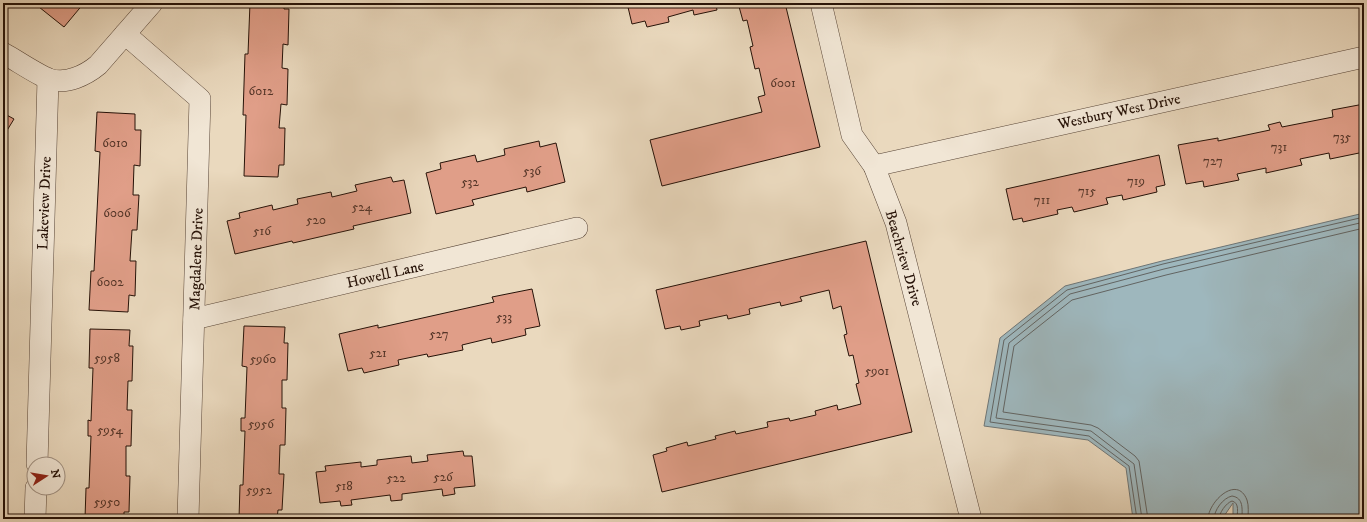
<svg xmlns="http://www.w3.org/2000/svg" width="1367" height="522" viewBox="0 0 1367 522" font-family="'IM FELL DW Pica',serif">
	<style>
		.water { fill: #9eb7bd; stroke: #6e7575 }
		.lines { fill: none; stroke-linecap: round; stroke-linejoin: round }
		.shore { stroke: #626462; stroke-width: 1 }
		.building { fill: #e09e88; stroke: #261208 }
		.minor-casing { stroke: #574436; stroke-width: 22 }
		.minor { stroke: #f1e6d5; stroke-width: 21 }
		.labels { text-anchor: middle; stroke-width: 4; stroke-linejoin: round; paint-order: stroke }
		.number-label { font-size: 13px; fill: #543528 }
		.street-label { font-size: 15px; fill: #261208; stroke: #f1e6d5 }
	</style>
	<rect width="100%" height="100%" fill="#ead9be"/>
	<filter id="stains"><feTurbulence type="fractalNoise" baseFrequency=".005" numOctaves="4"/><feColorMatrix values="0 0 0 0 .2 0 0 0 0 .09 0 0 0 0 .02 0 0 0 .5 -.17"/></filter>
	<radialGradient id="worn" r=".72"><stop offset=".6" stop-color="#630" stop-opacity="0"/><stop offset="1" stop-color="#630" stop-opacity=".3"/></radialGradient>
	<polygon class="water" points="1364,213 1364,519 1233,519 1233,503 1222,519 1133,519 1126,468 1088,440 984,426 1000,338 1065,286 1162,261"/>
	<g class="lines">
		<g class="shore">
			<polyline points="1137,519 1129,466 1089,436 990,422 1004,340 1067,290 1163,264 1364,217"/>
			<polyline points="1142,519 1134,464 1091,431 996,418 1009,343 1070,294 1164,269 1364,222"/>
			<polyline points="1148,519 1139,461 1135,456 1098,428 1091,425 1003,412 1014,346 1072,300 1166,275 1364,228"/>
			<path d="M1208,519C1208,502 1237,474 1247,500C1249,506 1248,513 1248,519"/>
			<path d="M1214,519C1214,510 1223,498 1232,496C1244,498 1242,509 1242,519"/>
			<path d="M1219,519C1219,513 1226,503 1232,501C1240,503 1237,513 1237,519"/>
		</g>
	</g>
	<g class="building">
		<polygon points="34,3 84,3 64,27"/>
		<polygon points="250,3 284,3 284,9 289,9 288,45 283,44 282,68 288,69 287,105 281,104 279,128 285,128 284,165 279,165 278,177 244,176 246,115 243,115 245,54 248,54"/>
		<polygon points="627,3 724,3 716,5 717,10 694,15 693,10 668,17 669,22 647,27 645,21 632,24"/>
		<polygon points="738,3 785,3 820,147 662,186 650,140 762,112 758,97 765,95 759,68 755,69 750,47 753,46 747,20 743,21"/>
		<polygon points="1364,104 1364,152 1330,159 1329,153 1300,159 1302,165 1266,173 1266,168 1237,174 1239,180 1204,187 1203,181 1186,184 1178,145 1218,138 1218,141 1270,130 1268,125 1280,122 1282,127 1333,117 1332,110"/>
		<polygon points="97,112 135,114 135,130 141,130 140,166 134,165 133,195 139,195 137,230 132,230 130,261 136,261 135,296 129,295 128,312 89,310 91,271 94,271 100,152 95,151"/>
		<polygon points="3,113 14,119 3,137"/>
		<polygon points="539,141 540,147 556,143 565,182 527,192 526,187 472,200 474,205 436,214 426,173 441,169 440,163 475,155 477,162 505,155 504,149"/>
		<polygon points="1159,155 1165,185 1156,187 1157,192 1123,200 1122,195 1106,198 1108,204 1074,212 1072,207 1057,210 1058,214 1023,222 1022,218 1013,220 1006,189"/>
		<polygon points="391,177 393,182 404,180 411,213 353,226 354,229 293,243 292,241 235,254 227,221 240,218 239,213 272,205 273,210 298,204 297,199 331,192 332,197 357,191 355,185"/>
		<polygon points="866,241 912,432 662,492 653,455 667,451 666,448 687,442 688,446 716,439 715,436 735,431 736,434 768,427 767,422 789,418 790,421 816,415 815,411 837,405 838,410 861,404 856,384 859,383 853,355 849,356 844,335 847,334 841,306 833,309 829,290 800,297 802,301 781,306 780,302 749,309 750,314 728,319 727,315 699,321 700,326 681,330 680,326 665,329 656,290"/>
		<polygon points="532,289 540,326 525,329 526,335 492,343 491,338 462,345 463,350 428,357 427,354 398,360 399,365 364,373 362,368 348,371 339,334 378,325 378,328 494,302 492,297"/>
		<polygon points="244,326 285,327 284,343 288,343 287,380 282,380 282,408 286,408 285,445 280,445 279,474 284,474 282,510 278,510 277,519 239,519 240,485 243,485 245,431 241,431 241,418 245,418 247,367 242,366"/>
		<polygon points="90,329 130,330 129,346 133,346 132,381 128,381 127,410 132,410 131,446 126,446 126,476 130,476 129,512 124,512 124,519 85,519 86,488 89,488 91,436 88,436 88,420 91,421 93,368 89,368"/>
		<polygon points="463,451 464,456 472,456 475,486 454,488 455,494 443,496 442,489 402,494 402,500 391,501 390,495 351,500 352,505 341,506 340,501 320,503 316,472 326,471 325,466 361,462 361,467 377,465 377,460 411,456 412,463 428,461 427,455"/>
	</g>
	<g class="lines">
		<g class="minor-casing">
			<g id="minor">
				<polyline points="821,3 852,135 874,166 896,223 971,519"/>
				<polyline points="125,34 200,99 188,519"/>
				<path d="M3,53C16,60 36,74 49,79C66,85 86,75 98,65L152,3"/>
				<polyline points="874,166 1364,57"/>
				<polyline points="194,319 577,228"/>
				<polyline points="37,464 48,79"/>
				<polyline points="35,519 36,488"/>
			</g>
		</g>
		<use href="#minor" class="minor"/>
	</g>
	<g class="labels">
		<g class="number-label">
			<text x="783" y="87">6001</text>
			<text x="261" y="95">6012</text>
			<text x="1342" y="141">735</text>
			<text x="115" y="147">6010</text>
			<text x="1279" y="151">731</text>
			<text x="1213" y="165">727</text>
			<text x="532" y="175">536</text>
			<text x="1136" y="185">719</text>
			<text x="470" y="186">532</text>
			<text x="1087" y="195">715</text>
			<text x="1042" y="204">711</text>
			<text x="362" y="211">524</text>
			<text x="117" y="217">6006</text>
			<text x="316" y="224">520</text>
			<text x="262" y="235">516</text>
			<text x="110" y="286">6002</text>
			<text x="504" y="321">533</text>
			<text x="439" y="338">527</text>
			<text x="378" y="357">521</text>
			<text x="107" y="362">5958</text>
			<text x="263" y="363">5960</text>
			<text x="877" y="375">5901</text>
			<text x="261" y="428">5956</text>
			<text x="110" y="434">5954</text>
			<text x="443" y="481">526</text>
			<text x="396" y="482">522</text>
			<text x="344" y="490">518</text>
			<text x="259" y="494">5952</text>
			<text x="107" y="506">5950</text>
		</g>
		<g class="street-label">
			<text transform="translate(1119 111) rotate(-12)" y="5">Westbury West Drive</text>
			<text transform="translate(44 203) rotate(-88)" y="5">Lakeview Drive</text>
			<text transform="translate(904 258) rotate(74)" y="5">Beachview Drive</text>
			<text transform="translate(196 259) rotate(-88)" y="5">Magdalene Drive</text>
			<text transform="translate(385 274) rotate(-13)" y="5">Howell Lane</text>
		</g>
	</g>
	<rect width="1367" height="522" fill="none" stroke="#ead9be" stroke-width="16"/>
	<rect x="4" y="4" width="1359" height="514" fill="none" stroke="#261208" stroke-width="2"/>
	<rect x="8" y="8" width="1351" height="506" fill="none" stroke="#261208"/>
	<g transform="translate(46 476) rotate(78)"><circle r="19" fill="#f1e6d5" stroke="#a09183"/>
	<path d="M0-3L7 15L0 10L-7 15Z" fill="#8f2418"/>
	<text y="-6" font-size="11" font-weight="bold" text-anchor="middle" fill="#261208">N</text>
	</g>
	<rect width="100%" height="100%" filter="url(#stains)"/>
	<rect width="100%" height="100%" fill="url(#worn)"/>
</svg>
